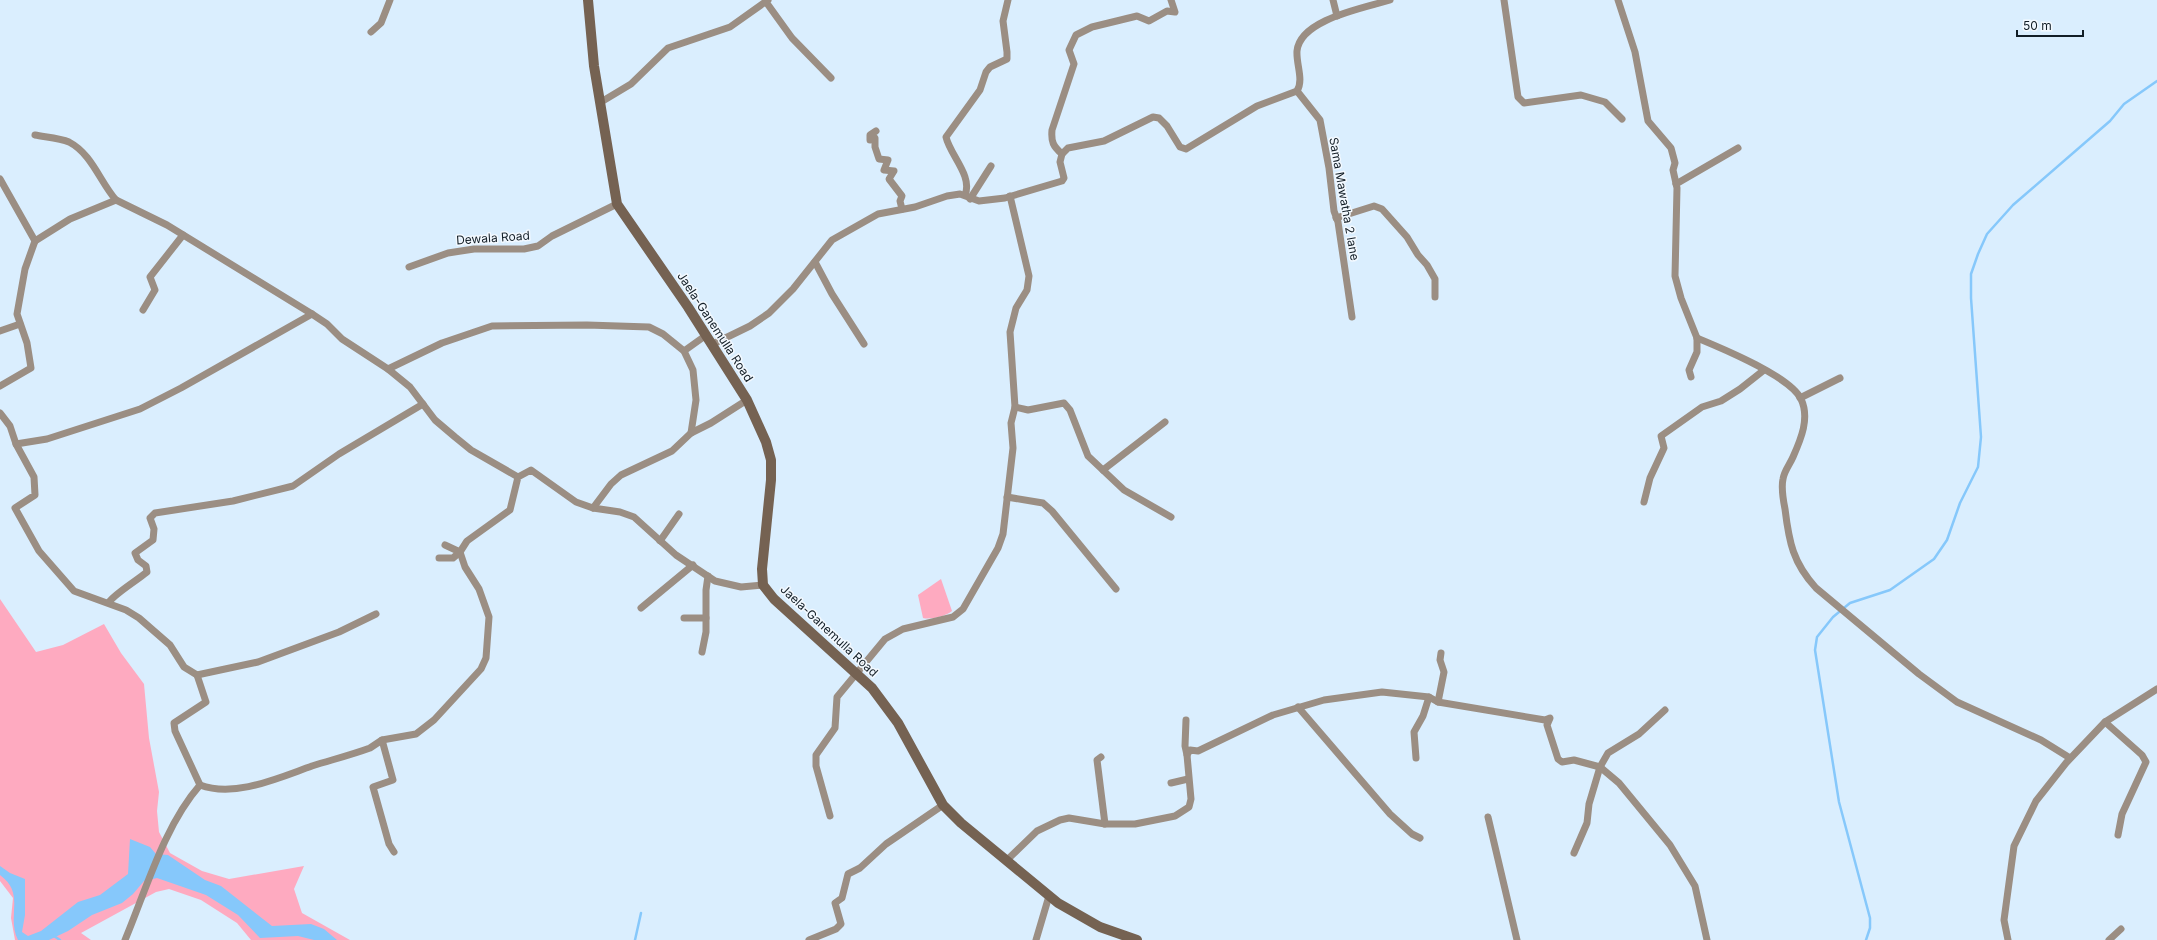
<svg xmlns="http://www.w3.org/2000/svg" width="2157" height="940" viewBox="0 0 2157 940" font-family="Inter,sans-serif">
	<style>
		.green { fill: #feaac0 }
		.water { fill: #86c8fb }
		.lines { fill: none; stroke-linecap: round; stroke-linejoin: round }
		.stream { stroke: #86c8fb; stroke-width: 2.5 }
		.street { stroke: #9b8e83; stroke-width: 7 }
		.secondary { stroke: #756252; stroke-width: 10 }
		.labels { text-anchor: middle; stroke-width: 3; stroke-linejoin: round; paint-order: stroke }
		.street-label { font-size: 12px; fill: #121e27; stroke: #f3f9ff }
	</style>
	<rect width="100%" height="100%" fill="#daeefe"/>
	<g class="green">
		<path d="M941,579L952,611C946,616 930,620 923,618L918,595Z"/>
		<polygon points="0,599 36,652 63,645 104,624 121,653 144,684 149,738 159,792 157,811 159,832 170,853 202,871 229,879 304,866 294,889 302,913 350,940 251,940 237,923 201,900 169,889 156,892 81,933 91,940 15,940 11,918 13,898 0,881"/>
	</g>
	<path class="water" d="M130,839L150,847L156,854L168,855L205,880L221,886L272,926L311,924L324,929L337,940H314L298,936L260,938L238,915L206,895L157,878L144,881L133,894L122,903L92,915L68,931L49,940H18C6,916 26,894 0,875V866L10,873L25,879V915L22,932L28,936L41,931L78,902L100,895L128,874Z"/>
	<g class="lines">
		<g class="stream">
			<polyline points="54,936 60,940"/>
			<polyline points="635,940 641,913"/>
			<polyline points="1866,940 1870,928 1870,918 1839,802 1815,650 1817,637 1833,617 1850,603 1890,590 1934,559 1947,540 1960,503 1978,467 1981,437 1971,298 1971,274 1978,254 1987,234 2013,205 2110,121 2124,104 2157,81"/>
		</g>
		<g class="street">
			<polyline points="1333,0 1337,16"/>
			<polyline points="1504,0 1518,97 1524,103 1581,95 1605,102 1622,119"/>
			<polyline points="1618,0 1635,52 1648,121 1671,148 1675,163 1673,170 1677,188 1675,276 1681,298 1697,338 1697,352 1689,370 1691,377"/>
			<polyline points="766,2 792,38 831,78"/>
			<polyline points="371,32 381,23 390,0"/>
			<polyline points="1297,91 1320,120 1329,168 1334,211 1338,222 1352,317"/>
			<polyline points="601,102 631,84 668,48 730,27 768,0"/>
			<polyline points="876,131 870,135 870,140 875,138 875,147 879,159 888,160 884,170 894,171 889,179 902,196 900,201 902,209"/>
			<path d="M35,135C45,137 60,138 69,142C92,154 100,182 116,200"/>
			<path d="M1062,154C1053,146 1051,142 1052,130L1074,64L1069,50L1076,35L1092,27L1137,16L1149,21L1167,11L1175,12L1171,0"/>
			<polyline points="0,179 35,241 70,219 116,200 167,225 312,314 327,324 342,339 388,369 442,343 492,326 587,325 649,327 663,334 684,351 693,370 696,400 691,433"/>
			<polyline points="1676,184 1738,148"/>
			<path d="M965,195C973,176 950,155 946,137L980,90L986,72L990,67L1007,59V52L1003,21L1008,0"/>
			<polyline points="970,199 991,166"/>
			<polyline points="1336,218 1374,206 1382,209 1407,237 1418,255 1427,265 1435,279 1435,297"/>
			<polyline points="815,262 832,294 864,344"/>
			<polyline points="409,267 448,253 474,249 524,249 538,246 552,236 617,204"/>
			<polyline points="143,310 155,290 150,277 183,235"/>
			<polyline points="0,331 20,324"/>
			<path d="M1697,338C1721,348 1790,376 1801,399C1810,418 1801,439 1793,457C1790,464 1784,471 1783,479C1781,488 1783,499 1785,509C1789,542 1793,563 1816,588L1919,674L1957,702L2041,740L2070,758"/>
			<path d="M711,345L750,326L769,313L793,289L832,240L878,214L915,207L947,196L960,194L979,201L1005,198L1062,181L1064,178L1060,162L1062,154L1068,148L1104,141L1153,117L1159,118L1167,126L1180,147L1186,149L1257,106L1297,91C1304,80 1296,64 1297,51C1300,19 1365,8 1390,0"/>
			<polyline points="684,351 705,336"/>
			<polyline points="388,369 410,387 435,420 455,437 471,450 518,477"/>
			<polyline points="0,386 31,368 27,343 17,314 25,269 35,241"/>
			<polyline points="1800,398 1840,378"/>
			<polyline points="1015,407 1028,410 1064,403 1070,410 1088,456 1124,490 1171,517"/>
			<path d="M0,413L10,426L16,444L34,477L35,495L15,508L39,551L74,591L126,610L139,618L170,645L184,667L197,675L206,702L174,723L175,731L200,785C235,798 278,778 312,766C331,760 351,755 370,748L382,740L416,734L434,720L481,669L486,658L489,617L479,589L465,567L460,552L467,541L510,510L518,477L531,470L576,502L593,508L620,512L634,517L676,555L715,581L741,587L763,585"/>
			<polyline points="16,444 47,439 140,409 181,388 312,314"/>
			<polyline points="1103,470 1165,422"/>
			<polyline points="1007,497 1043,503 1052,511 1116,589"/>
			<polyline points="1644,502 1650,478 1664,448 1661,436 1702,407 1721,401 1740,389 1764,370"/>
			<polyline points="593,508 611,484 621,475 672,451 691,433 711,423 747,400"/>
			<polyline points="660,541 679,514"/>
			<polyline points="439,558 453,558 460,552 445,545"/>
			<path d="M109,602C116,593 136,581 147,572L146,566L138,560L135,553L153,540L154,529L150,518L155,513L233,501L293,486L339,454L423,404"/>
			<polyline points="641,608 693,565"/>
			<polyline points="684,618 706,618"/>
			<polyline points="702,652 706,632 706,590 708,576"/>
			<polyline points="197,675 258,662 339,632 376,614"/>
			<polyline points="1438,702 1444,672 1440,660 1441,653"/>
			<polyline points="1298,707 1390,814 1412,834 1420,838"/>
			<polyline points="1186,720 1185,746 1187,755"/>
			<polyline points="2105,722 2142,755 2146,762 2122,814 2118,835"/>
			<polyline points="382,740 393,780 373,787 389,844 394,852"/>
			<polyline points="1101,757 1097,760 1105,824"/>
			<polyline points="1416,758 1414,732 1423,716 1429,697"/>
			<polyline points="1171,783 1188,779"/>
			<polyline points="830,816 816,766 816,755 835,728 837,697 885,639 903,629 953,617 963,609 998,548 1003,534 1013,448 1011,423 1015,407 1010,332 1016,308 1027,290 1029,276 1010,196"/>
			<polyline points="1488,817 1517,940"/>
			<polyline points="1574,853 1587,823 1589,804 1600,767 1608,753 1639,734 1665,710"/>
			<polyline points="1006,861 1037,831 1060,820 1069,818 1105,824 1135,824 1175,816 1189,807 1191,799 1187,755 1190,750 1198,751 1273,715 1324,700 1382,692 1429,697 1438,702 1545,720 1550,718 1547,725 1558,759 1562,762 1574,760 1600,767 1619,783 1670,845 1695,886 1707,940"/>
			<path d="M125,940C146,890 164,826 200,785"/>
			<polyline points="809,940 836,929 841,924 835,903 842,898 848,874 860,868 886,844 943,805"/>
			<polyline points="1036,940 1049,896"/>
			<polyline points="2008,940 2004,920 2014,846 2036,801 2066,763 2105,722 2157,689"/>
			<polyline points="2109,940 2121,929"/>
		</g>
		<polyline class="secondary" points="588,0 594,66 617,204 688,307 747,400 766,442 771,460 771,480 762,569 763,585 774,599 872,688 898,723 943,805 961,823 1058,903 1100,927 1137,940"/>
	</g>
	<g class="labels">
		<g class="street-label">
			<text transform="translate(1344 199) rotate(80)" y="4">Sama Mawatha 2 lane</text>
			<text transform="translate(493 238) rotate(-4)" y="4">Dewala Road</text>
			<text transform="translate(715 327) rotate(57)" y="4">Jaela-Ganemulla Road</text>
			<text transform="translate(829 631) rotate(43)" y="4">Jaela-Ganemulla Road</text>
		</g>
	</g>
	<path d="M2017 30v6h66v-6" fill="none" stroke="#121e27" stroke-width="2"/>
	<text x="2023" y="30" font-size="12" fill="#121e27" stroke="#f3f9ff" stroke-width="3" paint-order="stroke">50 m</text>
</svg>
